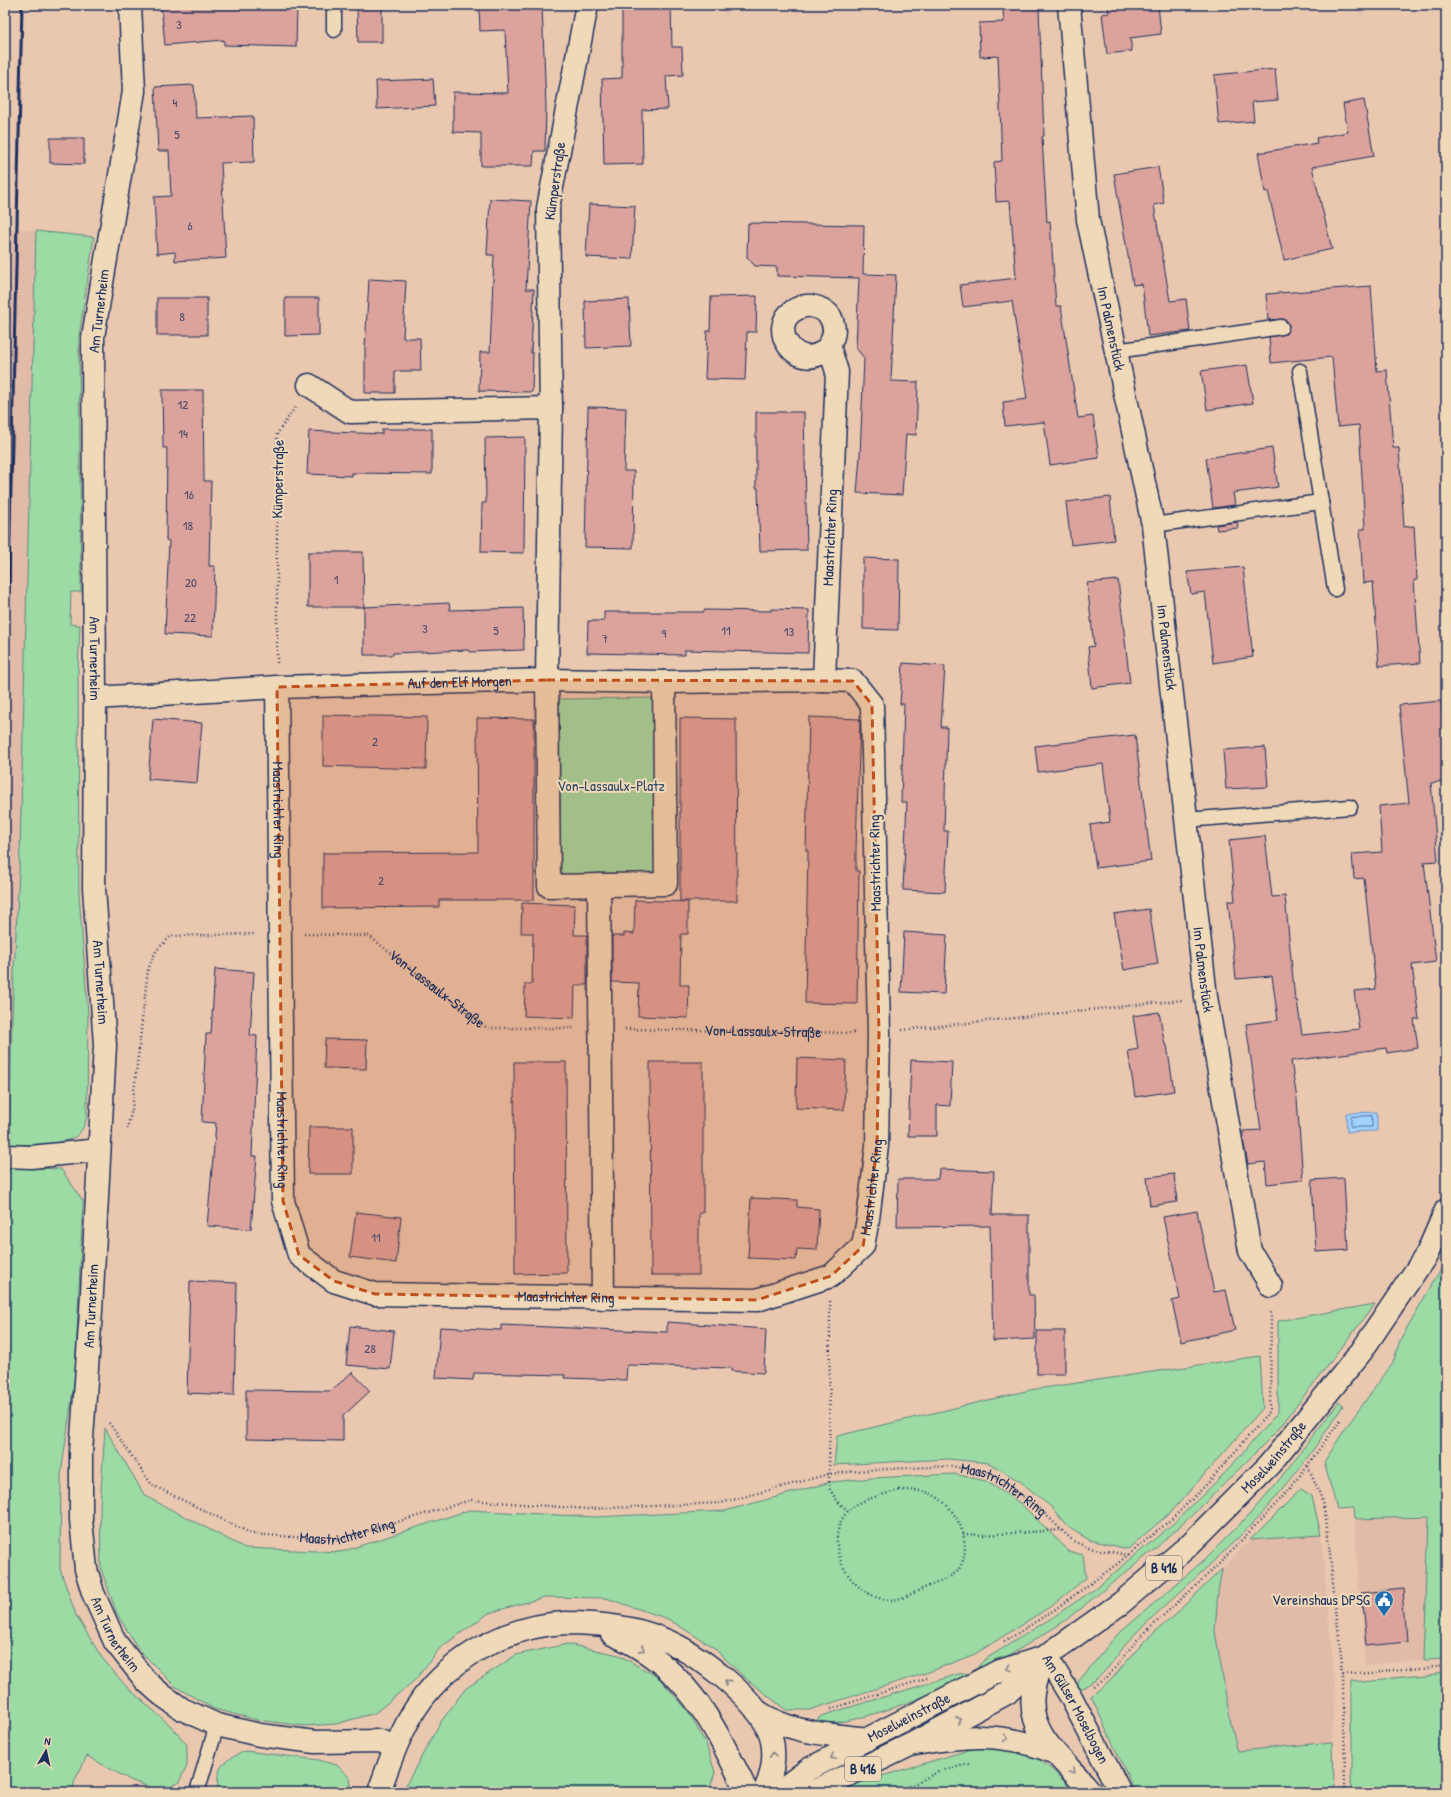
<svg xmlns="http://www.w3.org/2000/svg" width="1451" height="1797" viewBox="0 0 1451 1797" font-family="'Patrick Hand',sans-serif">
	<style>
		.built { fill: #e2baa8 }
		.green { fill: #9cdba4; stroke: #5c8581 }
		.water { fill: #a2d2fe; stroke: #6c91be }
		.lines { fill: none; stroke-linecap: round; stroke-linejoin: round }
		.shore { stroke: #51709e; stroke-width: 1 }
		.building { fill: #dca29c; stroke: #1b2f5e }
		.service-casing { stroke: #1b2f5e; stroke-width: 17 }
		.minor-casing { stroke: #1b2f5e; stroke-width: 25 }
		.primary-casing { stroke: #1b2f5e; stroke-width: 25 }
		.path { stroke: #1b2f5e; stroke-width: 2.5; stroke-dasharray: 1 3; stroke-linecap: butt }
		.service { stroke: #f0d9b8; stroke-width: 14 }
		.minor { stroke: #f0d9b8; stroke-width: 22 }
		.primary { stroke: #f0d9b8; stroke-width: 22 }
		.rail { stroke: #1b2f5e; stroke-width: 3 }
		.oneway { stroke: #86848b }
		.marked { fill: #bf511c; fill-opacity: 0.2; stroke: #bf511c; stroke-width: 3; stroke-dasharray: 8 5; stroke-linejoin: round }
		.labels { text-anchor: middle; stroke-width: 4; stroke-linejoin: round; paint-order: stroke }
		.number-label { font-size: 13px; fill: #4b4c6e }
		.shield { fill: #f0d9b8; stroke: #5b6279; stroke-width: 1 }
		.shield-label { font-size: 14px; font-weight: bold; fill: #1b2f5e }
		.street-label { font-size: 15px; fill: #1b2f5e; stroke: #f0d9b8 }
		.park-label { font-size: 15px; fill: #2e4968; stroke: #f0d9b8 }
		.poi-label { font-size: 15px; fill: #1b2f5e; stroke: #f0d9b8; text-anchor: end }
	</style>
	<rect width="100%" height="100%" fill="#eac8b0"/>
	<filter id="ink" filterUnits="userSpaceOnUse"><feTurbulence type="fractalNoise" baseFrequency=".025" numOctaves="2"/><feDisplacementMap in="SourceGraphic" scale="8" xChannelSelector="R" yChannelSelector="G"/><feConvolveMatrix kernelMatrix="1 2 1 2 8 2 1 2 1" color-interpolation-filters="sRGB"/></filter>
	<g filter="url(#ink)">
		<g class="built">
			<polygon points="5,227 36,231 20,850 12,1016 9,1144 5,1144"/>
			<polygon points="1429,1517 1424,1660 1365,1665 1354,1519"/>
			<polygon points="1321,1535 1334,1676 1332,1742 1238,1751 1231,1725 1215,1631 1218,1592 1222,1569 1250,1540"/>
		</g>
		<g class="green">
			<path d="M36,231L94,237L79,337L81,592H71L70,624L80,625L78,669L79,894L88,1013L87,1117C85,1125 80,1136 71,1139C56,1145 25,1145 9,1144L12,1016L20,850Z"/>
			<polygon points="660,698 663,872 561,874 559,699"/>
			<polygon points="7,1167 61,1169 83,1201 75,1377 61,1474 60,1569 76,1615 102,1658 125,1685 172,1727 187,1745 187,1766 179,1782 166,1789 153,1788 132,1781 87,1756 75,1780 72,1792 5,1792 5,1247"/>
			<polygon points="1446,1260 1446,1659 1424,1660 1429,1517 1354,1519 1353,1508 1337,1509 1324,1462 1347,1426 1393,1363 1400,1340"/>
			<polygon points="1375,1304 1277,1431 1202,1506 1155,1549 1062,1623 992,1666 981,1670 979,1667 984,1660 1050,1619 1095,1589 1175,1522 1227,1471 1278,1412 1278,1321"/>
			<polygon points="1260,1356 1263,1408 1172,1511 1128,1549 1089,1540 1068,1527 1052,1508 1021,1482 989,1463 948,1459 834,1465 837,1436 1030,1390"/>
			<path d="M1339,1402L1343,1406C1315,1449 1283,1493 1246,1530C1211,1565 1174,1597 1138,1631C1114,1654 1112,1674 1078,1690V1682L1115,1637L1204,1560L1249,1515L1275,1485Z"/>
			<polygon points="105,1428 145,1496 245,1548 341,1552 469,1510 594,1517 725,1511 831,1482 872,1478 954,1474 986,1481 1020,1503 1069,1551 1083,1555 1086,1578 1053,1605 975,1654 929,1672 809,1710 786,1710 745,1678 713,1647 668,1619 606,1598 545,1597 489,1613 440,1648 415,1680 375,1713 336,1724 304,1726 257,1720 214,1709 176,1687 139,1650 117,1614 101,1569 100,1505"/>
			<polygon points="1301,1489 1312,1496 1321,1535 1250,1540"/>
			<polygon points="1222,1569 1218,1592 1215,1631 1231,1725 1238,1751 1332,1742 1333,1792 1135,1792 1091,1696 1110,1681 1146,1639 1167,1622"/>
			<polygon points="567,1644 619,1655 659,1678 688,1711 706,1744 715,1772 709,1792 404,1792 407,1783 440,1723 465,1689 516,1655"/>
			<path d="M962,1673L968,1674L969,1677C942,1690 843,1732 816,1721L821,1716Z"/>
			<polygon points="1446,1673 1446,1792 1351,1792 1351,1682"/>
			<path d="M982,1746C991,1747 999,1746 1007,1747C1035,1751 1056,1772 1074,1792H841L862,1782Z"/>
			<path d="M245,1751L319,1760L337,1765L350,1778L352,1792H218C216,1765 222,1762 245,1751Z"/>
		</g>
		<polygon class="water" points="1377,1112 1377,1131 1347,1132 1346,1113"/>
		<g class="lines">
			<polygon class="shore" points="1372,1116 1372,1127 1351,1127 1351,1117"/>
		</g>
		<g class="building">
			<polygon points="161,5 297,5 296,47 224,45 224,40 165,45"/>
			<polygon points="357,5 382,5 382,42 358,42"/>
			<polygon points="479,5 542,5 546,105 545,151 534,151 533,166 481,166 481,133 453,132 453,92 508,93 505,30 480,31"/>
			<polygon points="622,5 671,5 672,47 682,47 683,75 666,76 668,109 642,110 643,164 604,165 602,79 622,78"/>
			<polygon points="1108,5 1158,5 1161,34 1130,38 1132,51 1107,54 1102,14 1109,13"/>
			<polygon points="1039,8 1044,136 1042,137 1047,222 1050,221 1056,306 1061,306 1078,418 1093,416 1099,458 1050,465 1044,422 1005,426 1003,402 1027,399 1012,301 963,307 960,285 1016,278 1010,201 996,202 994,162 1002,161 998,56 980,57 979,23 1004,22 1003,9"/>
			<polygon points="1275,69 1278,100 1252,102 1254,121 1219,124 1214,75"/>
			<polygon points="433,79 435,106 377,109 376,81"/>
			<polygon points="194,85 196,118 253,116 254,162 221,163 226,258 175,261 175,252 157,254 154,197 171,196 169,151 158,151 155,87"/>
			<polygon points="1364,100 1374,156 1312,167 1332,249 1284,260 1268,191 1265,192 1258,153 1317,143 1316,138 1348,132 1343,104"/>
			<polygon points="50,138 84,138 84,164 50,163"/>
			<polygon points="1158,167 1164,203 1154,205 1170,301 1186,299 1190,331 1148,336 1142,284 1133,285 1114,174"/>
			<polygon points="490,199 531,201 526,289 534,289 531,353 533,353 532,392 479,391 480,352 490,352 494,255 487,255"/>
			<polygon points="589,204 635,206 632,259 586,257"/>
			<polygon points="748,223 864,225 863,274 896,275 891,381 918,382 916,435 906,434 902,495 857,493 860,456 864,358 856,348 859,278 777,276 777,267 755,266 747,257"/>
			<polygon points="369,279 406,281 403,338 420,338 421,371 395,371 395,393 365,393 365,348"/>
			<polygon points="1371,286 1377,371 1387,370 1393,448 1399,448 1404,527 1414,526 1417,580 1414,580 1420,663 1379,666 1373,582 1363,583 1360,529 1365,529 1359,425 1338,427 1332,357 1271,363 1269,337 1286,334 1289,326 1287,321 1284,319 1268,320 1266,294"/>
			<polygon points="757,296 756,332 747,332 745,380 705,379 707,331 710,331 711,297"/>
			<rect x="157" y="298" width="50" height="37"/>
			<polygon points="285,298 319,298 319,335 285,336"/>
			<polygon points="629,299 631,346 586,348 585,301"/>
			<polygon points="1247,365 1253,403 1207,410 1201,371"/>
			<polygon points="162,390 203,390 204,481 211,481 209,566 215,566 213,636 165,634 169,541 166,540 167,448 163,448"/>
			<polygon points="588,407 626,408 624,471 634,471 633,548 585,547"/>
			<polygon points="756,412 804,412 807,550 760,551 758,488 756,488"/>
			<polygon points="382,429 432,429 432,474 352,473 352,476 307,474 309,431 382,434"/>
			<polygon points="525,437 524,553 481,552 482,503 486,503 485,438"/>
			<polygon points="1272,448 1278,487 1233,493 1235,505 1213,508 1206,458"/>
			<polygon points="1110,497 1114,540 1071,545 1066,502"/>
			<polygon points="1237,522 1238,528 1217,530 1216,525"/>
			<polygon points="308,552 363,552 364,607 308,607"/>
			<polygon points="863,558 899,559 898,630 863,629"/>
			<polygon points="1243,567 1253,657 1213,663 1205,592 1191,594 1187,572"/>
			<polygon points="1118,580 1130,683 1092,688 1088,647 1094,646 1087,583"/>
			<polygon points="449,603 450,610 523,608 524,650 469,652 469,650 393,653 393,655 364,655 364,607"/>
			<polygon points="771,609 809,610 808,653 685,650 685,655 587,653 588,621 604,621 604,612 704,612 704,610 771,611"/>
			<polygon points="903,663 945,666 941,727 947,727 944,831 948,831 945,892 903,890 907,802 901,802 904,704 900,704"/>
			<polygon points="1441,701 1445,734 1446,734 1446,781 1431,783 1438,861 1424,862 1436,962 1412,965 1419,1019 1414,1019 1418,1048 1387,1053 1386,1048 1291,1061 1297,1099 1303,1180 1267,1184 1265,1162 1248,1164 1243,1140 1243,1131 1261,1130 1246,1024 1278,1020 1272,976 1236,979 1228,901 1235,901 1229,840 1265,836 1272,897 1285,896 1295,1000 1297,1000 1302,1035 1359,1029 1354,991 1376,989 1364,878 1354,879 1352,854 1382,852 1379,806 1409,803 1399,705"/>
			<polygon points="323,715 427,717 426,769 323,766"/>
			<polygon points="809,717 860,719 856,849 856,871 859,871 857,1004 805,1003 808,851 806,851"/>
			<polygon points="477,718 534,719 534,900 439,900 439,907 323,908 323,853 478,852"/>
			<polygon points="680,718 736,719 737,901 680,901"/>
			<polygon points="153,719 202,723 197,783 148,779"/>
			<polygon points="1135,735 1151,861 1096,868 1090,825 1110,822 1103,764 1038,772 1035,746"/>
			<polygon points="1265,747 1268,787 1226,789 1223,750"/>
			<polygon points="635,900 688,902 688,934 681,934 680,985 689,985 688,1018 638,1016 639,983 612,982 612,936 624,936 624,933 634,934"/>
			<polygon points="522,903 575,905 574,935 587,935 587,985 575,985 574,1018 524,1016 525,984 532,984 533,933 521,933"/>
			<polygon points="1149,909 1158,964 1124,970 1114,914"/>
			<polygon points="904,932 947,935 944,994 901,992"/>
			<polygon points="215,969 254,972 250,1035 257,1036 252,1156 257,1156 251,1229 207,1226 216,1123 202,1122 206,1034 211,1034"/>
			<polygon points="1159,1012 1165,1045 1167,1045 1174,1091 1135,1097 1128,1051 1138,1049 1133,1016"/>
			<polygon points="325,1039 367,1040 366,1069 324,1068"/>
			<polygon points="797,1058 846,1060 844,1110 796,1108"/>
			<polygon points="911,1060 952,1062 950,1106 937,1105 937,1136 908,1136"/>
			<polygon points="514,1062 566,1062 567,1273 515,1274"/>
			<polygon points="650,1062 703,1062 703,1213 699,1213 699,1275 651,1275"/>
			<polygon points="309,1127 353,1127 353,1174 308,1174"/>
			<polygon points="939,1169 994,1171 992,1215 1029,1215 1029,1295 1034,1295 1035,1339 993,1341 990,1226 897,1227 898,1179 938,1179"/>
			<polygon points="1174,1174 1177,1202 1150,1206 1147,1177"/>
			<polygon points="1344,1178 1348,1250 1316,1252 1312,1180"/>
			<polygon points="751,1198 797,1200 797,1207 819,1209 817,1250 797,1249 796,1260 748,1258"/>
			<polygon points="1197,1211 1214,1292 1226,1290 1235,1330 1181,1342 1172,1301 1180,1299 1163,1217"/>
			<polygon points="356,1212 401,1217 396,1263 350,1257"/>
			<polygon points="190,1281 237,1283 234,1395 187,1393"/>
			<polygon points="667,1322 766,1329 764,1373 731,1371 731,1368 627,1365 626,1380 564,1378 565,1375 474,1373 473,1380 436,1378 440,1327 501,1330 501,1325 667,1332"/>
			<polygon points="350,1326 394,1331 390,1369 346,1365"/>
			<rect x="1037" y="1331" width="28" height="43"/>
			<polygon points="352,1372 370,1391 343,1416 343,1441 246,1439 246,1390 331,1391"/>
			<polygon points="1403,1589 1407,1642 1366,1646 1361,1593"/>
		</g>
		<g class="lines">
			<g class="service-casing">
				<g id="service">
					<polyline points="334,30 334,5"/>
					<polyline points="1116,351 1281,327"/>
					<polyline points="1300,371 1335,589"/>
					<polyline points="1153,525 1321,502"/>
					<polyline points="1186,820 1350,807"/>
					<polyline points="197,1792 217,1725"/>
				</g>
			</g>
			<g class="minor-casing">
				<g id="minor">
					<path id="s4" d="M130,5L134,91L93,337L95,698L94,888L105,1045L91,1311L81,1452V1520L86,1569L93,1593L115,1642L146,1681L162,1695L182,1709L217,1725L260,1735L315,1742L380,1741L395,1747"/>
					<polyline points="587,5 548,208 551,408 547,680 549,886 666,884 664,682"/>
					<path id="s5" d="M1069,5L1088,220L1153,525L1206,997L1250,1251L1271,1286"/>
					<polyline points="309,385 350,412 551,408"/>
					<path id="s6" d="M277,687L283,1201L299,1255L334,1281L375,1294L757,1300L831,1276L863,1246L868,1219L877,1146L879,1033L872,705L853,681L824,680L837,372C835,364 830,353 830,345C830,342 833,339 833,336C835,331 833,323 831,318C827,311 818,307 811,306C804,305 798,308 793,311C768,328 795,369 821,353C825,351 827,347 830,345"/>
					<path id="s7" d="M95,698L277,687L547,680L664,682L824,680"/>
					<polyline points="599,885 603,1298"/>
					<polyline points="5,1156 31,1157 99,1150"/>
					<path d="M612,1634C687,1666 713,1723 747,1792"/>
					<path d="M1046,1656C1038,1669 1035,1679 1033,1693C1027,1737 1067,1762 1091,1792"/>
					<path id="s8" d="M1046,1656L1070,1695L1120,1792"/>
					<path d="M757,1711C790,1734 829,1734 868,1739"/>
					<path d="M915,1744C967,1735 1003,1732 1053,1752"/>
					<path d="M379,1792C391,1757 406,1715 432,1687C465,1650 515,1625 565,1623C596,1623 631,1626 660,1638C695,1651 759,1699 771,1736C776,1756 773,1774 764,1792"/>
				</g>
			</g>
			<g class="primary-casing">
				<g id="primary">
					<path id="s9" d="M778,1792L809,1769L997,1672L1041,1658"/>
					<path id="s10" d="M813,1792L912,1744L1007,1693L1046,1656L1121,1603L1187,1547L1269,1465L1361,1352L1427,1254L1446,1210"/>
				</g>
			</g>
			<g class="path">
				<polyline points="277,663 277,434 296,406"/>
				<path id="s1" d="M304,934L369,936L487,1028H576"/>
				<path id="s2" d="M625,1029L856,1033"/>
				<polyline points="902,1030 1182,1000"/>
				<polyline points="127,1129 132,1109 148,969 156,951 171,936 255,934"/>
				<polyline points="830,1301 829,1488 837,1501 848,1511"/>
				<path id="s3" d="M109,1423L152,1485L252,1534L337,1540L471,1500L587,1509L721,1503L829,1474L868,1470L951,1466L983,1472L1003,1481L1042,1511L1073,1541L1089,1548L1128,1555"/>
				<polyline points="1308,1466 1320,1494 1326,1518 1343,1674 1344,1792"/>
				<path d="M899,1490C910,1490 919,1490 929,1493C956,1504 975,1543 959,1569C953,1578 931,1585 922,1589C913,1593 900,1600 890,1600C851,1598 820,1545 847,1512C857,1500 885,1494 899,1490Z"/>
				<polyline points="963,1534 983,1535 1060,1530"/>
				<polyline points="1004,1642 1054,1610 1116,1565 1174,1517 1209,1482 1270,1411 1271,1311"/>
				<polyline points="1343,1674 1446,1666"/>
				<polyline points="1093,1686 1107,1678 1138,1639 1216,1567 1290,1489 1342,1418"/>
				<polyline points="831,1709 927,1678"/>
				<polyline points="898,1792 940,1771 969,1764"/>
			</g>
			<use href="#service" class="service"/>
			<use href="#minor" class="minor"/>
			<use href="#primary" class="primary"/>
			<polyline class="rail" points="5,748 22,5"/>
		</g>
		<defs><path id="oneway-chevron" d="M-2-3.5L2.5 0L-2 3.5" fill="none" stroke-width="1.6" stroke-linecap="round" stroke-linejoin="round"/></defs>
		<g class="oneway">
			<use href="#oneway-chevron" transform="translate(642 1649) rotate(33)"/>
			<use href="#oneway-chevron" transform="translate(1009 1668) rotate(162)"/>
			<use href="#oneway-chevron" transform="translate(727 1682) rotate(-140)"/>
			<use href="#oneway-chevron" transform="translate(959 1720) rotate(-27)"/>
			<use href="#oneway-chevron" transform="translate(1006 1738) rotate(8)"/>
			<use href="#oneway-chevron" transform="translate(773 1755) rotate(-93)"/>
			<use href="#oneway-chevron" transform="translate(833 1757) rotate(153)"/>
			<use href="#oneway-chevron" transform="translate(1073 1771) rotate(44)"/>
		</g>
	</g>
	<path class="marked" d="M547,680L853,681L872,705L879,1033L877,1146L868,1219L863,1246L831,1276L757,1300L375,1294L334,1281L299,1255L283,1201L277,687Z"/>
	<defs>
		<g id="civic-pin" transform="scale(1)"><path d="M0 17L-7.5 6A9.5 9.5 0 1 1 7.5 6Z" fill="#1f6fb2" stroke="#f0d9b8"/><path d="M-.6-6.5H3V-4.5H.6V-3L4-1V1h2V6H-6V1h2V-1L-.6-3ZM-1.2 2.5V6h2.4V2.5Z" fill="#fff"/></g>
	</defs>
	<g fill-rule="evenodd">
		<use href="#civic-pin" x="1384" y="1600"/>
	</g>
	<g class="labels">
		<g class="number-label">
			<text x="179" y="29">3</text>
			<text x="175" y="107">4</text>
			<text x="177" y="139">5</text>
			<text x="190" y="230">6</text>
			<text x="182" y="321">8</text>
			<text x="183" y="409">12</text>
			<text x="183" y="438">14</text>
			<text x="189" y="499">16</text>
			<text x="188" y="530">18</text>
			<text x="336" y="584">1</text>
			<text x="191" y="587">20</text>
			<text x="190" y="622">22</text>
			<text x="425" y="633">3</text>
			<text x="496" y="635">5</text>
			<text x="726" y="635">11</text>
			<text x="789" y="636">13</text>
			<text x="664" y="638">9</text>
			<text x="605" y="643">7</text>
			<text x="375" y="746">2</text>
			<text x="381" y="885">2</text>
			<text x="376" y="1242">11</text>
			<text x="370" y="1353">28</text>
		</g>
		<g class="shield">
			<rect x="1146" y="1556" width="36" height="24" rx="3"/>
			<rect x="845" y="1757" width="36" height="24" rx="3"/>
		</g>
		<g class="shield-label">
			<text x="1164" y="1573">B 416</text>
			<text x="863" y="1774">B 416</text>
		</g>
		<g class="street-label">
			<text transform="translate(555 181) rotate(-82)" y="5">Kümperstraße</text>
			<text transform="translate(99 311) rotate(-83)" y="5">Am Turnerheim</text>
			<text dy="5" stroke="none"><textPath href="#s5" startOffset="327">Im Palmenstück</textPath></text>
			<text transform="translate(278 479) rotate(-89)" y="5">Kümperstraße</text>
			<text dy="5" stroke="none"><textPath href="#s6" startOffset="1905">Maastrichter Ring</textPath></text>
			<text dy="5" stroke="none"><textPath href="#s5" startOffset="651">Im Palmenstück</textPath></text>
			<text dy="5" stroke="none"><textPath href="#s4" startOffset="657">Am Turnerheim</textPath></text>
			<text dy="5" stroke="none"><textPath href="#s7" startOffset="365">Auf den Elf Morgen</textPath></text>
			<text dy="5" stroke="none"><textPath href="#s6" startOffset="123">Maastrichter Ring</textPath></text>
			<text transform="translate(875 863) rotate(-91)" y="5">Maastrichter Ring</text>
			<text dy="5" stroke="none"><textPath href="#s5" startOffset="975">Im Palmenstück</textPath></text>
			<text dy="5" stroke="none"><textPath href="#s4" startOffset="981">Am Turnerheim</textPath></text>
			<text dy="5" stroke="none"><textPath href="#s1" startOffset="151">Von-Lassaulx-Straße</textPath></text>
			<text dy="5" stroke="none"><textPath href="#s2" startOffset="138">Von-Lassaulx-Straße</textPath></text>
			<text dy="5" stroke="none"><textPath href="#s6" startOffset="453">Maastrichter Ring</textPath></text>
			<text dy="5" stroke="none"><textPath href="#s6" startOffset="1220">Maastrichter Ring</textPath></text>
			<text dy="5" stroke="none"><textPath href="#s6" startOffset="848">Maastrichter Ring</textPath></text>
			<text transform="translate(91 1306) rotate(-87)" y="5">Am Turnerheim</text>
			<text dy="5" stroke="none"><textPath href="#s10" startOffset="575">Moselweinstraße</textPath></text>
			<text dy="5" stroke="none"><textPath href="#s3" startOffset="955">Maastrichter Ring</textPath></text>
			<text dy="5" stroke="none"><textPath href="#s3" startOffset="283">Maastrichter Ring</textPath></text>
			<text dy="5" stroke="none"><textPath href="#s4" startOffset="1641">Am Turnerheim</textPath></text>
			<text dy="5" stroke="none"><textPath href="#s8" startOffset="61">Am Gülser Moselbogen</textPath></text>
			<text dy="5" stroke="none"><textPath href="#s9" startOffset="151">Moselweinstraße</textPath></text>
		</g>
		<g class="park-label">
			<text x="611" y="791">Von-Lassaulx-Platz</text>
		</g>
		<g class="poi-label">
			<text x="1370" y="1605">Vereinshaus DPSG</text>
		</g>
	</g>
	<rect width="1451" height="1797" fill="none" stroke="#f0d9b8" stroke-width="20"/>
	<rect x="10" y="10" width="1431" height="1777" fill="none" stroke="#1b2f5e" stroke-width="1.5" filter="url(#ink)"/>
	<g transform="translate(46 1751) rotate(9)" stroke="#f0d9b8" stroke-width="3" paint-order="stroke">
	<path d="M0-3L7 15L0 10L-7 15Z" fill="#1b2f5e"/>
	<text y="-6" font-size="11" font-weight="bold" text-anchor="middle" fill="#1b2f5e">N</text>
	</g>
</svg>
